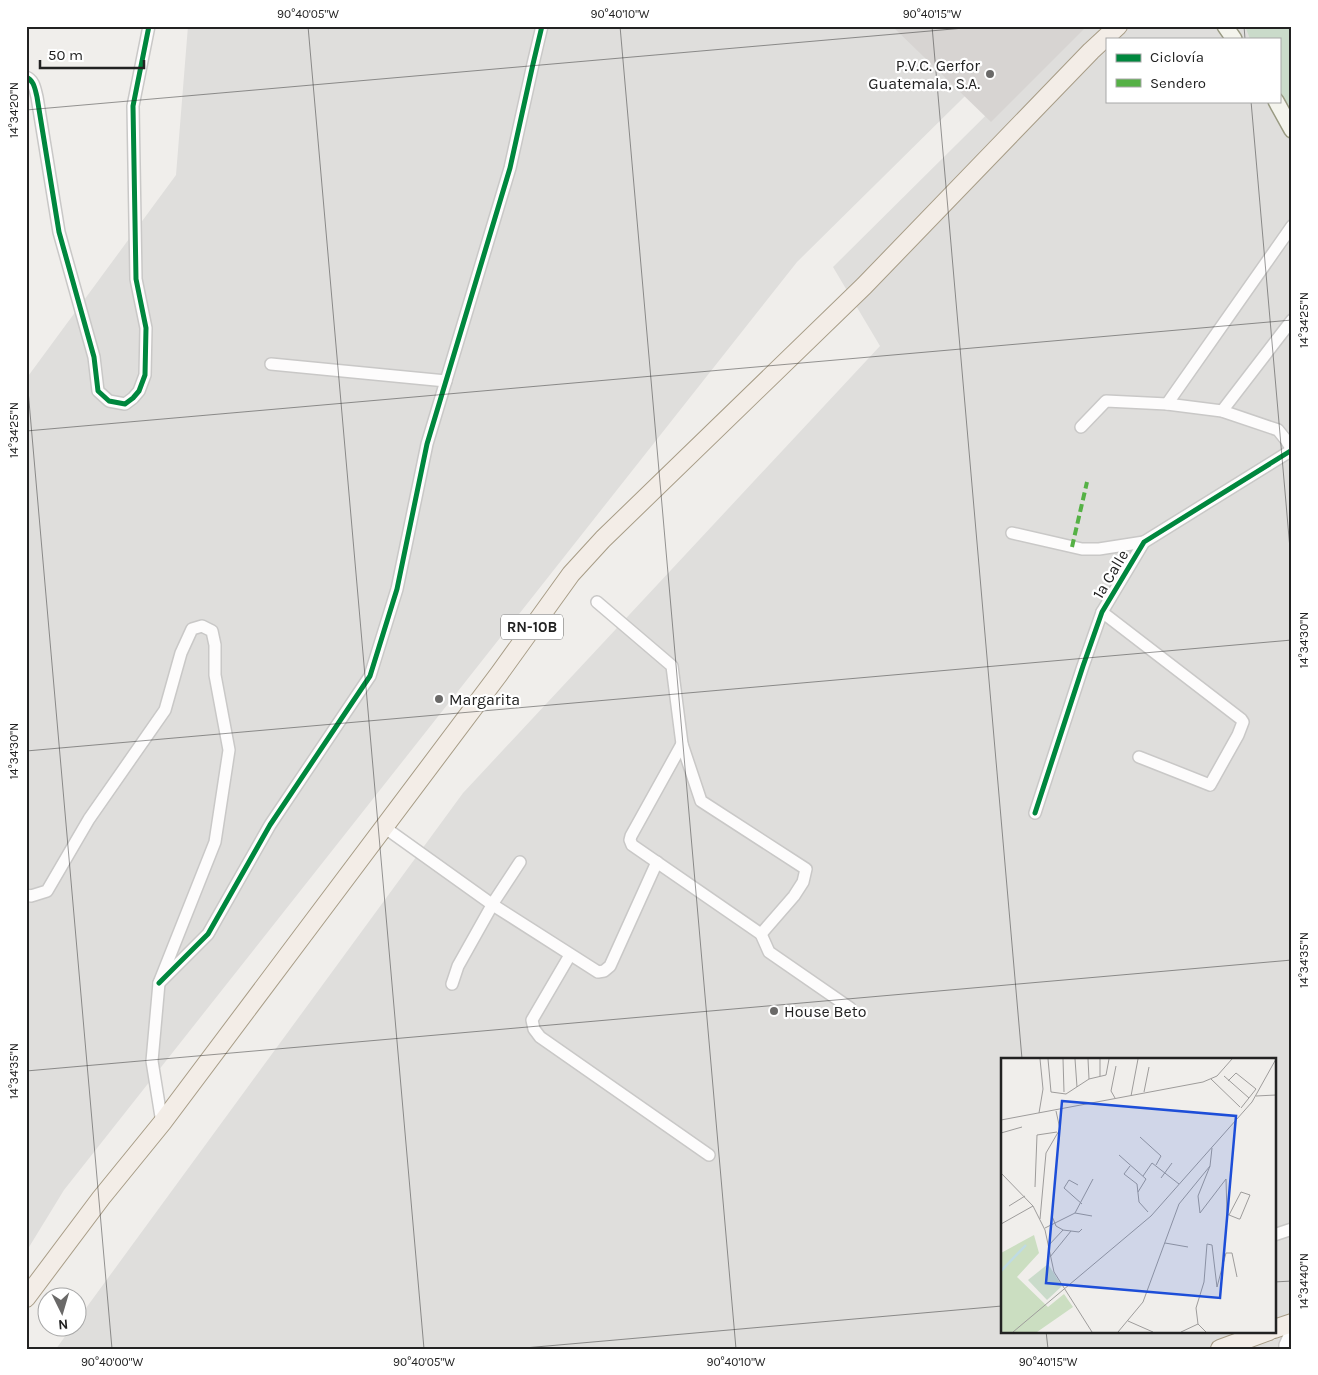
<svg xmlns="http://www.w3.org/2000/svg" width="1318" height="1375" viewBox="0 0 1318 1375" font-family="Karla,sans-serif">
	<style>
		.residential { fill: #dfdedc; fill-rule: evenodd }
		.cemetery { fill: #cadbca }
		.building { fill: #d7d4d2 }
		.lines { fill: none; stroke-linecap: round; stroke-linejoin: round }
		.street-casing { stroke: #c9c8c7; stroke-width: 14 }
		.secondary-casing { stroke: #999a82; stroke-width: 18 }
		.primary-casing { stroke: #a79c86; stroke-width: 20 }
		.street { stroke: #fdfcfc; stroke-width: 11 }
		.secondary { stroke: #f4f4ed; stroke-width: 15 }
		.primary { stroke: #f3ede7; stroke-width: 18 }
		.quiet { stroke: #55b145; stroke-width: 4; stroke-dasharray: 8 4; stroke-linecap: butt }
		.cycleway-casing { stroke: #fff; stroke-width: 8 }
		.cycleway { stroke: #00873e; stroke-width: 5 }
		.ticks { fill: none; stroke: #222; stroke-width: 1; stroke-opacity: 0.45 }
		.poi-dot { fill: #6a6968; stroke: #fff; stroke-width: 2 }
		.labels { text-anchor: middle; stroke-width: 4.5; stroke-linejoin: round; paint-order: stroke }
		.shield { fill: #fff; stroke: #646464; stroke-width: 1 }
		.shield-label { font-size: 15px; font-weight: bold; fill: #222 }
		.poi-label { font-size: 16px; fill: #222; stroke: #fff; text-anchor: start }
		.street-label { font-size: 16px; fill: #222; stroke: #fff }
		.inset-river { fill: none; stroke: #bfdbe3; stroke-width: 2.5 }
		.inset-road { fill: none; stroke: #9e9c9b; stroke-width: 1 }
		.view { fill: #1d4ed8; fill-opacity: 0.15; stroke: #1d4ed8; stroke-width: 2.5 }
		.inset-edge { fill: none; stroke: #222; stroke-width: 2.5 }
		.neatline { fill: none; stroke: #222; stroke-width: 2 }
		.ticks-label { font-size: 12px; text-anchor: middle; fill: #222 }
	</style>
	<rect width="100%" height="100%" fill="#f0eeeb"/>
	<g class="residential">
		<polygon points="188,26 1036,26 797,262 64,1190 26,1252 26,379 176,175"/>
		<path d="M1076,26H1292V1349H56L71,1328H78V1319L463,793L880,346L833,267ZM1107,39H1279V101H1107ZM1002,1059H1274V1331H1002Z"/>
	</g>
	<polygon class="cemetery" points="1245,26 1292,26 1292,109 1279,93 1279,39 1250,39"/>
	<polygon class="building" points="892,26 1087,26 991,122"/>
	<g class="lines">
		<g class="street-casing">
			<g id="street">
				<path d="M26,77C34,80 35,89 37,97L59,232L94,357L98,391L109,401L125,404L133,398L139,391L145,375L146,328L136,279L133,106L149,26"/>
				<polyline points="271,364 446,381"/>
				<polyline points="1167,404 1292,226"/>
				<polyline points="1222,411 1292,320"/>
				<polyline points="1081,427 1106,401 1167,404 1222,411 1278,430 1286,440 1292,450"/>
				<polyline points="1012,533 1082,549 1099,549 1144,542"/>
				<polyline points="597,602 672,666 682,744 701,801 806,869 803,882 794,896 761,934"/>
				<polyline points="1102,612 1241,719 1243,722 1238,735 1210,785 1139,757"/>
				<polyline points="682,744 631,836 630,840 632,845 761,934 769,952 850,1008"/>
				<polyline points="1035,813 1083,666 1102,612 1144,542 1292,450"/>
				<polyline points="384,827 493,905 598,972 604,971 610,966 657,862"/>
				<polyline points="26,895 31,896 47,891 89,819 165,710 181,653 192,629 202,626 212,631 215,645 215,675 229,750 215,842 159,983 152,1061 162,1123"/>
				<polyline points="570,955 532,1020 534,1029 540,1037 709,1155"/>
				<polyline points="159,983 208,934 270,825 370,676 397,589 427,444 510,168 533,64 542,26"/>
				<polyline points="452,984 458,966 495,900 520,862"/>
				<polyline points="1274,1235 1292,1229"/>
				<polyline points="1285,1349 1285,1345 1292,1329"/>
			</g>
		</g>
		<g class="secondary-casing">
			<g id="secondary">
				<polyline points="1225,26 1234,39"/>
				<polyline points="1276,101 1292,130"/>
			</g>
		</g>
		<g class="primary-casing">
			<g id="primary">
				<polyline points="26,1298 101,1198 162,1123 303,935 499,674 571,574 603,539 864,286 1091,51 1118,26"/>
				<polyline points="1274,1329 1292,1323"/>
				<polyline points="1220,1349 1269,1331"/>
			</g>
		</g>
		<use href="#street" class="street"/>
		<use href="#secondary" class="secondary"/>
		<use href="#primary" class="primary"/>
		<polyline class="quiet" points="1072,547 1087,482"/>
		<g class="cycleway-casing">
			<g id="cycleway">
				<path d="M26,77C34,80 35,89 37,97L59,232L94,357L98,391L109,401L125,404L133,398L139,391L145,375L146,328L136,279L133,106L149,26"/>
				<polyline points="1035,813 1083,666 1102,612 1144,542 1292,450"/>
				<polyline points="159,983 208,934 270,825 370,676 397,589 427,444 510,168 533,64 542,26"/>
			</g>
		</g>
		<use href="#cycleway" class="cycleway"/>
	</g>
	<path class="ticks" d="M308,26L424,1349M620,26L736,1349M932,26L1022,1059M1244,26L1245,39M1251,101L1292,572M26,110L987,26M26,367L112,1349M26,431L1292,320M26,751L1292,640M26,1071L1292,960M1274,1282L1292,1281M1046,1331L1048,1349M513,1349L1002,1306"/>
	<g class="poi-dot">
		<circle cx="990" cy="74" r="5"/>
		<circle cx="439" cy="699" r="5"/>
		<circle cx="774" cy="1011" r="5"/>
	</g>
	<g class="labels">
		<rect class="shield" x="501" y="614.5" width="62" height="25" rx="4"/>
		<g class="shield-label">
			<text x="532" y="632">RN-10B</text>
		</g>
		<g class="poi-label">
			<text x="980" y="71" text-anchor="end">P.V.C. Gerfor<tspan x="980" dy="18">Guatemala, S.A.</tspan></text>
			<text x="449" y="705">Margarita</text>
			<text x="784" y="1017">House Beto</text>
		</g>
		<g class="street-label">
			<text transform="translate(1110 574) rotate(-59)" y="6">1a Calle</text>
		</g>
	</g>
	<g transform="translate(1001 1058)">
		<rect width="275" height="275" fill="#f0eeeb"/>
		<path d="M33,177L38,195L16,219L47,249L63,236L72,249L36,274H0V195Z" fill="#cbdec1"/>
		<path d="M47,206L61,228L46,242L27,222Z" fill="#cadbca"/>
		<path class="inset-river" d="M0,213L25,187"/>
		<path class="inset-road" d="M47,1L50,34L65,36L88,21L105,17L108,1M62,1L63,34M74,1L76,29M87,1L88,21M99,18V1M223,18L248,40M210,21L239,49M227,23L235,15L255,31L240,50M143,34L148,9M130,38L137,1M255,38L275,37M114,40L110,33L115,8M38,55L42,31L39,1M0,62L202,24L216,18L231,1M0,75L21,69M139,79L160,98L155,107M118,97L145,121L137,134M129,108L123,116L136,126L138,144L147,154M0,115L32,148L44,172L53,214L91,274M142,118L151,105L178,126M160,120L171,105M77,127L68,122L63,130L81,146M34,129L36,77L56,74M8,148L24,138M74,155L91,158M199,155L225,121L226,156L228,157L238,161H239L249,137L240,134L228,157M199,155L197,138L209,108L211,90M51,158L55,168L62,172L78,174L81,171M39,161L45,95L59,71L55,53M0,166L32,148M44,170L74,155L92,121M164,185L187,189M47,188L62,172M49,199L70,173M127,263L152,274M12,274L150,158L251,44L275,1M117,274L142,244L178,146L209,108M180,274L197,266M205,274L197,266L195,250L203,224L206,186L211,187L216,229L225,195H231L236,219"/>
		<path class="view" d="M61,43L235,58L219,240L45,225Z"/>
		<rect width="275" height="275" class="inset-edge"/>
	</g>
	<rect width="1318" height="1375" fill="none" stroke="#ffffff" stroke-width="55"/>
	<rect x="1106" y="38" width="175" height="65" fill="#ffffff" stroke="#a7a7a7"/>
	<rect x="1116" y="54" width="25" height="8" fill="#00873e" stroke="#a7a7a7"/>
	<text x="1150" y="62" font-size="15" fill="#222222">Ciclovía</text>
	<rect x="1116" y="79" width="25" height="8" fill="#55b145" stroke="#a7a7a7"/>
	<text x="1150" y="88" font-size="15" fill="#222222">Sendero</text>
	<g transform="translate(62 1312) rotate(175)"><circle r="24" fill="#ffffff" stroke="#a7a7a7"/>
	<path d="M0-4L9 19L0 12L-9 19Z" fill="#6a6968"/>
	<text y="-8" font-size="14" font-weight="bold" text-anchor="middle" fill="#222222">N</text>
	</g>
	<path d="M40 60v8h104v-8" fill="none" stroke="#222222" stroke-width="2.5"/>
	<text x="48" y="60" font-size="15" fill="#222222" stroke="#ffffff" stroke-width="4" paint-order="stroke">50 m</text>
	<rect x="28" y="28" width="1262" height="1320" class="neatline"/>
	<g class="ticks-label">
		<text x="308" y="18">90°40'05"W</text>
		<text x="620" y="18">90°40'10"W</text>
		<text x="932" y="18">90°40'15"W</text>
		<text transform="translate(14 110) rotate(-90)" y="4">14°34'20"N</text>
		<text transform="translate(1304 320) rotate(-90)" y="4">14°34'25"N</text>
		<text transform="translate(14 430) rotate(-90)" y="4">14°34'25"N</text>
		<text transform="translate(1304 640) rotate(-90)" y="4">14°34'30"N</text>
		<text transform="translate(14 751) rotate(-90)" y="4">14°34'30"N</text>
		<text transform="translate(1304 960) rotate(-90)" y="4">14°34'35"N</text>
		<text transform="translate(14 1071) rotate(-90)" y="4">14°34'35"N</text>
		<text transform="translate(1304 1281) rotate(-90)" y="4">14°34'40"N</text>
		<text x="112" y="1366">90°40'00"W</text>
		<text x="424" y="1366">90°40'05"W</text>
		<text x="736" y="1366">90°40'10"W</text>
		<text x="1048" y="1366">90°40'15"W</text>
	</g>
</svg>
